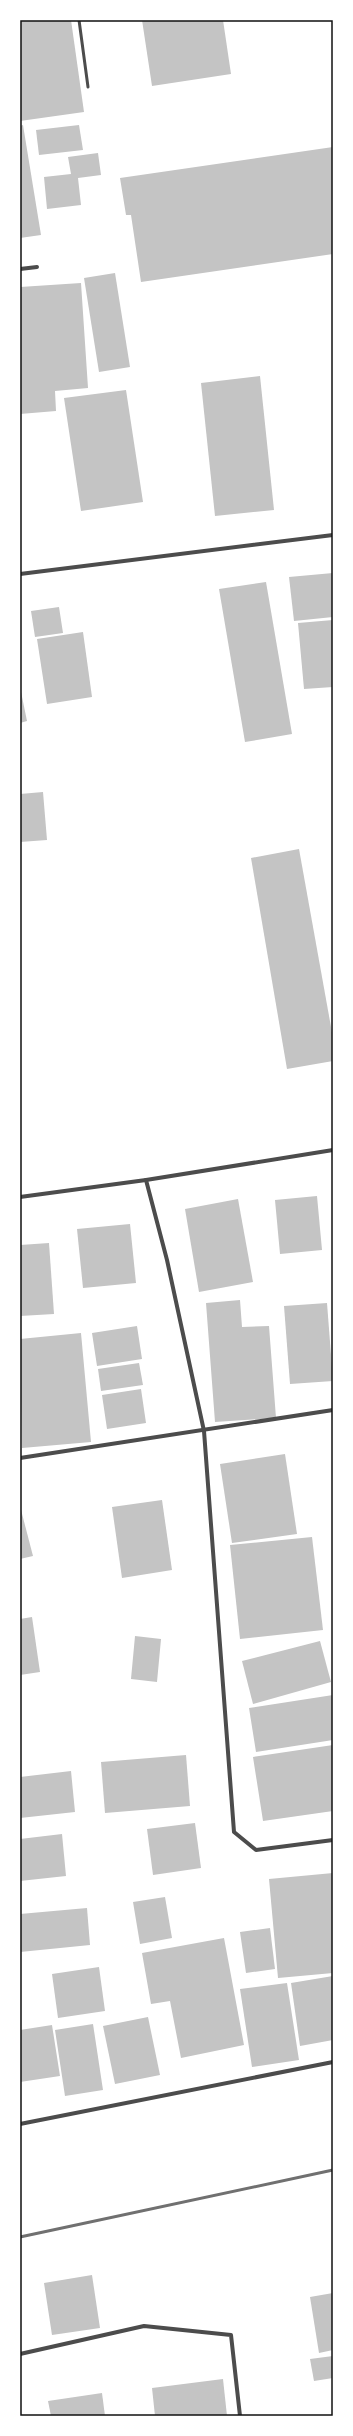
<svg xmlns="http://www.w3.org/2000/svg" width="353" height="2436" viewBox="0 0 353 2436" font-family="Roboto,sans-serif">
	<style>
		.building { fill: #c4c4c4 }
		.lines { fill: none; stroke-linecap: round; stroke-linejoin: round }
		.service { stroke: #4c4c4c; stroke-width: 3 }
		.minor { stroke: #4c4c4c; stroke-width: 4 }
		.rail { stroke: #707070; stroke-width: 3 }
		.neatline { fill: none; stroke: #111; stroke-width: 1.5 }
	</style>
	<rect width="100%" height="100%" fill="#fff"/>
	<g class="building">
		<polygon points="20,20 71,20 84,112 20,121"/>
		<polygon points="142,20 223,20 231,74 152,86"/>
		<polygon points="23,125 41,235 20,238 20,126"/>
		<polygon points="79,125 83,150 39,155 36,130"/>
		<polygon points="333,147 333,254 141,282 131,215 126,215 120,178"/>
		<polygon points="98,153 101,175 78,178 81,205 47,209 44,177 71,174 68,157"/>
		<polygon points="115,273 130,367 99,372 84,278"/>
		<polygon points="81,283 88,388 55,391 56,411 20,414 20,287"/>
		<polygon points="260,376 274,510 215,516 201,383"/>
		<polygon points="126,390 143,502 81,511 64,398"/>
		<polygon points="333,573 333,617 294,621 289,577"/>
		<polygon points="266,582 292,734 245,742 219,589"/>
		<polygon points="59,607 63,633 35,637 31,611"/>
		<polygon points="333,620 333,687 304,689 298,623"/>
		<polygon points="83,632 92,697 47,704 37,639"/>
		<polygon points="20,687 27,721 20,723"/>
		<polygon points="43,792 47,840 20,842 20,794"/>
		<polygon points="299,849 333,1038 333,1061 287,1069 251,858"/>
		<polygon points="317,1196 322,1250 280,1254 275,1200"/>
		<polygon points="238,1199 253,1282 199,1292 185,1209"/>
		<polygon points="130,1224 136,1283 83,1288 77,1229"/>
		<polygon points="49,1243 54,1314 20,1316 20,1245"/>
		<polygon points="240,1300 242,1327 269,1326 276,1418 215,1422 206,1303"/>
		<polygon points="327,1303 333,1381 290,1384 284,1306"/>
		<polygon points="137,1326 142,1359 97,1366 92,1333"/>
		<polygon points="81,1333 91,1442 22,1448 20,1339"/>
		<polygon points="139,1363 143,1385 101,1391 98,1369"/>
		<polygon points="141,1389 146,1423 107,1429 102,1395"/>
		<polygon points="285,1454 297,1534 232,1543 220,1464"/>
		<polygon points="162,1500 172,1570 122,1578 112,1507"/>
		<polygon points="20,1506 33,1556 20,1559"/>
		<polygon points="312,1537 323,1630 240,1639 230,1545"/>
		<polygon points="32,1617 40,1672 20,1675 20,1619"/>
		<polygon points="135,1636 161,1639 157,1682 131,1679"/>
		<polygon points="320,1641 331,1682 253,1704 242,1661"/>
		<polygon points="333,1695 333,1740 256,1752 249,1708"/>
		<polygon points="333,1745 333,1811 263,1821 253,1757"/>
		<polygon points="186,1755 190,1806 105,1813 101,1762"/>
		<polygon points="71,1771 75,1812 20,1818 20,1777"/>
		<polygon points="195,1823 201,1868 153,1875 147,1829"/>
		<polygon points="62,1834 66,1876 20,1881 20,1839"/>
		<polygon points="333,1873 333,1973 278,1978 269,1879"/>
		<polygon points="165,1897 172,1938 140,1944 133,1902"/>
		<polygon points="87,1908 90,1945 20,1952 20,1914"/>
		<polygon points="270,1928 275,1969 246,1973 240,1932"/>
		<polygon points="224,1938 244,2045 181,2058 170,2001 151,2004 142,1953"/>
		<polygon points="99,1967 105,2011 58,2018 52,1974"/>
		<polygon points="333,1976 333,2040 300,2046 291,1983"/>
		<polygon points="287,1983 299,2060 252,2067 240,1989"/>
		<polygon points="148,2017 160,2075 115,2084 103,2026"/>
		<polygon points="93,2024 103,2090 65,2096 55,2030"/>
		<polygon points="52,2025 60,2076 20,2082 20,2030"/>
		<polygon points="92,2275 100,2328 52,2335 44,2283"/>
		<polygon points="333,2293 333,2350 319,2353 310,2297"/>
		<polygon points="333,2356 333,2378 314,2381 310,2359"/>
		<polygon points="223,2379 227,2416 155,2416 152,2388"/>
		<polygon points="102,2393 105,2416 51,2416 48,2401"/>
	</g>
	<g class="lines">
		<polyline class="service" points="79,20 88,87"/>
		<g class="minor">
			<polyline points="20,269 37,267"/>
			<polyline points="20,574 333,535"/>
			<polyline points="146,1180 333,1150"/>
			<polyline points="20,1197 146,1180 167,1260 204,1431 234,1832 256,1850 333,1840"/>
			<polyline points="20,1458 333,1410"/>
			<polyline points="20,2124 333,2062"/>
			<polyline points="20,2354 144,2326 231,2335 240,2416"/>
		</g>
		<polyline class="rail" points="20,2237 333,2170"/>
	</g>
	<rect width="353" height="2436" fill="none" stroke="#ffffff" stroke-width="42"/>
	<rect x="21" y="21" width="311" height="2394" class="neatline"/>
</svg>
